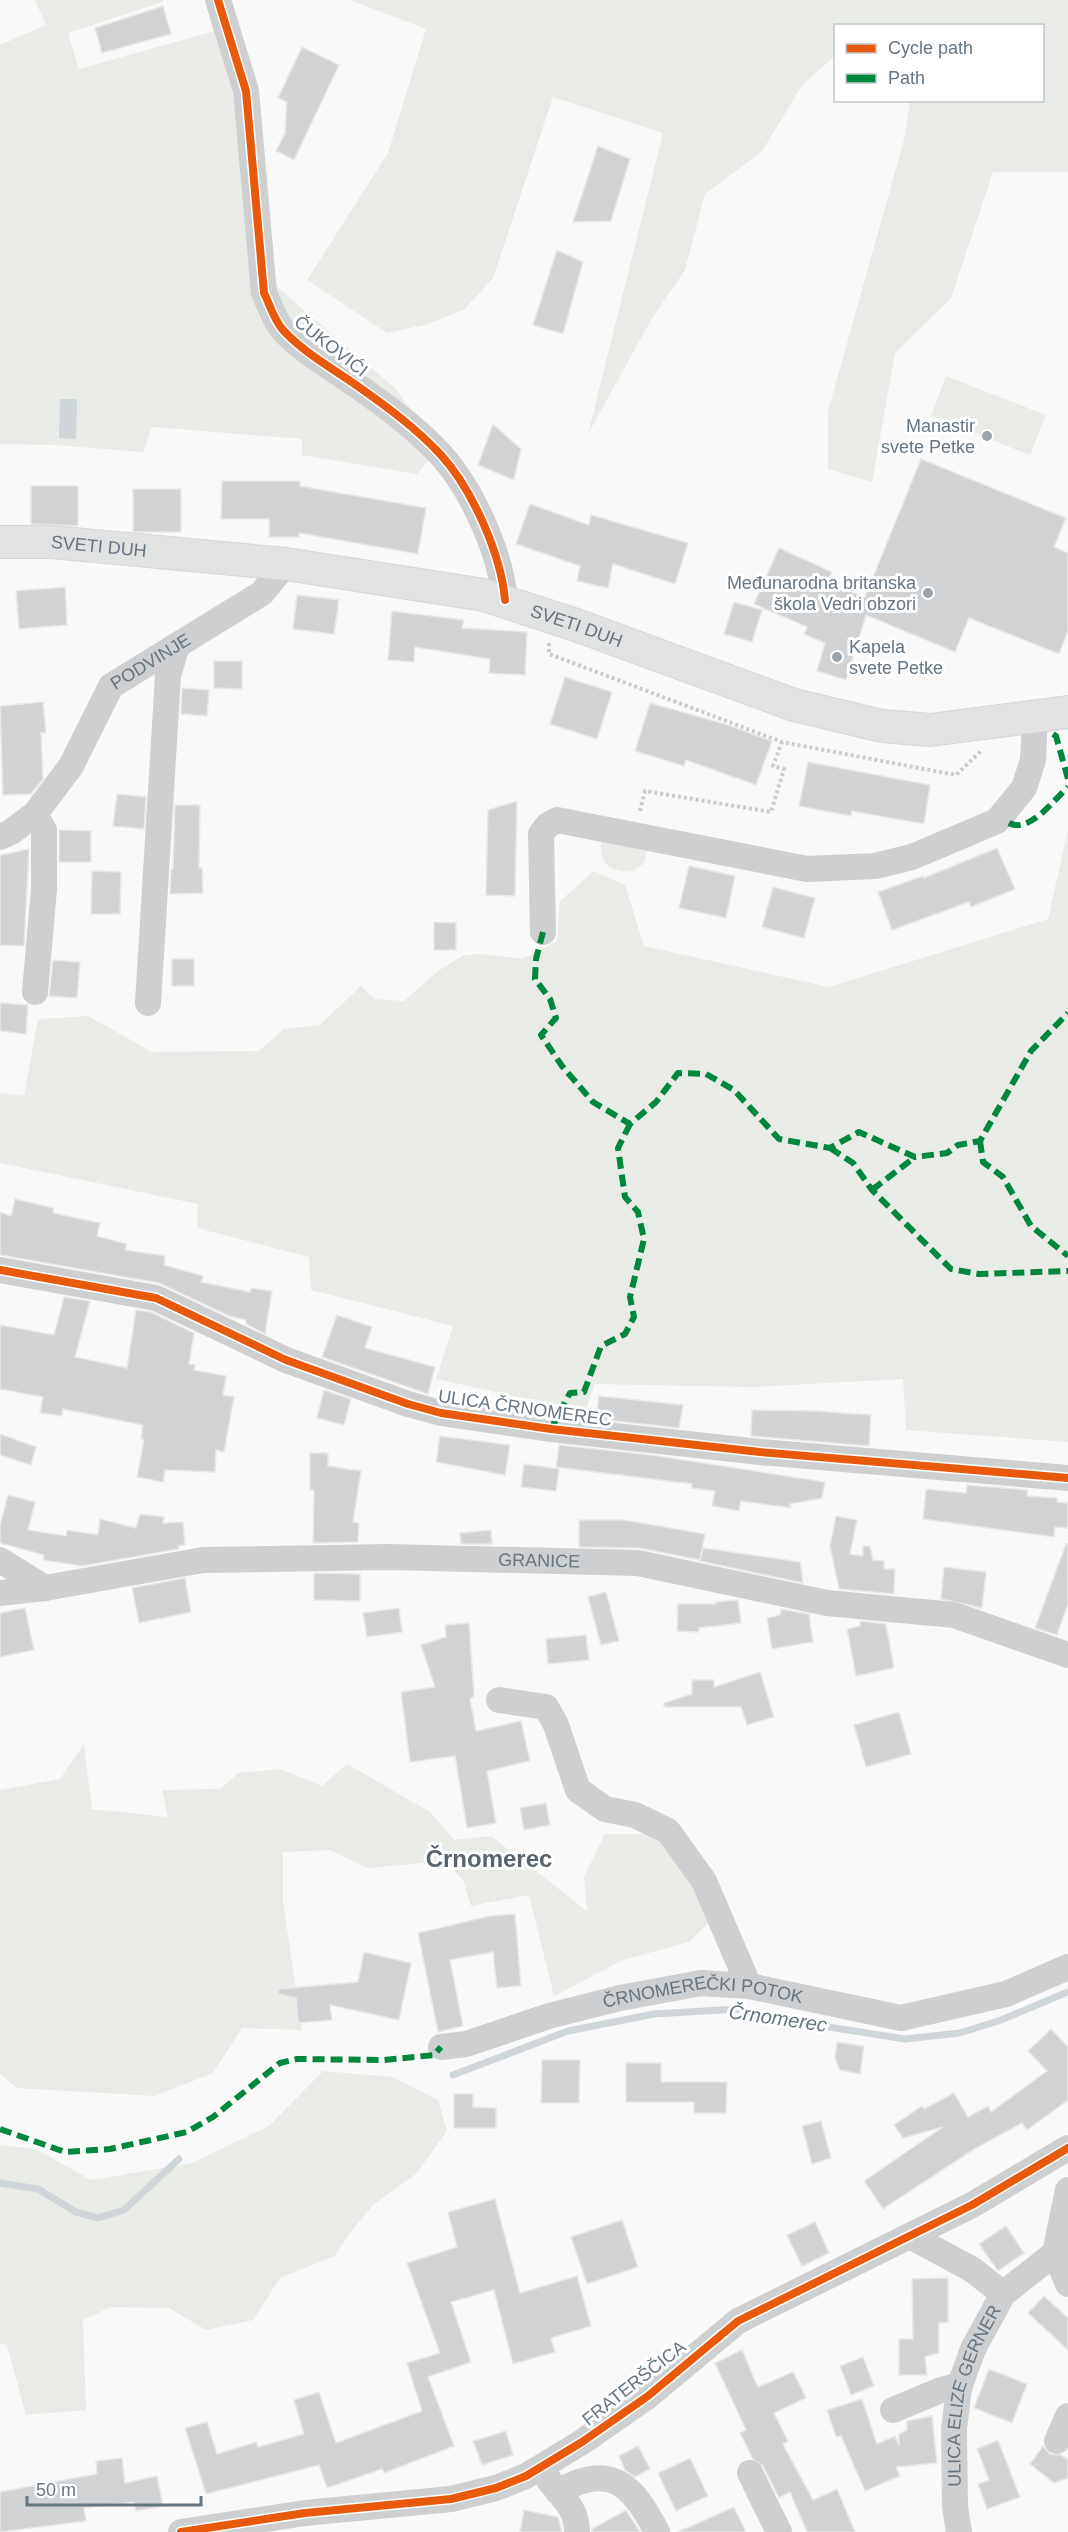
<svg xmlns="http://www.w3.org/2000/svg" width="1068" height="2532" viewBox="0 0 1068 2532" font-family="Helvetica,sans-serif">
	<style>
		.green { fill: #e8ebe6 }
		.water { fill: #ced6d9 }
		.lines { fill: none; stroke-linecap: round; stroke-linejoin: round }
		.stream { stroke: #ced6d9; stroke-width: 7 }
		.building { fill: #d0d2d3; stroke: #e8e8e8; stroke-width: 1.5 }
		.major-casing { stroke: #d5d6d7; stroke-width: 34 }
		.path { stroke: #cbcccd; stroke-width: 4; stroke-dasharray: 3 3; stroke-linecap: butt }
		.minor { stroke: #cecfd0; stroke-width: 26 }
		.major { stroke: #e1e2e2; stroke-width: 32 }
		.quiet { stroke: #00873e; stroke-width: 6; stroke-dasharray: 12 6; stroke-linecap: butt }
		.cycleway-casing { stroke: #fff; stroke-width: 11 }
		.cycleway { stroke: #e8590c; stroke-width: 8 }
		.poi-dot { fill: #99a4ac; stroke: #fff; stroke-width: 2 }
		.labels { text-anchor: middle; stroke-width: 6; stroke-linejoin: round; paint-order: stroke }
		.street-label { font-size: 18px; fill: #657683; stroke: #fff }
		.poi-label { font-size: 18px; fill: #657683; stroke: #fff; text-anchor: end }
		.water-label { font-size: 20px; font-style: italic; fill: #60757c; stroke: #fff }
		.district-label { font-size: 24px; font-weight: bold; fill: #57646e; stroke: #fff }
	</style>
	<rect width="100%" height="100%" fill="#f9f9f9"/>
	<g class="green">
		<polygon points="35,0 163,0 163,2 68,33 79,69 215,31 251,156 254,267 395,388 439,448 417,474 302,455 302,439 152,427 143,452 55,445 0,444 0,45 46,25"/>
		<polygon points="350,0 1068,0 1068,172 993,172 951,298 895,353 872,482 828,469 828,411 904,140 910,101 1042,100 1042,26 836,26 835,56 803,84 762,151 705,194 685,270 651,320 588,434 663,133 553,97 493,278 464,310 424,325 387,333 307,280 388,153 426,29"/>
		<polygon points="946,376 1046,415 1030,455 931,416"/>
		<polygon points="1068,830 1068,1442 906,1430 903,1379 755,1387 595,1384 585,1411 436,1379 453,1326 311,1290 309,1257 197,1228 198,1204 0,1163 0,1093 24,1096 38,1019 88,1016 152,1052 259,1051 284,1029 320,1025 361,986 374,999 404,1001 438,971 464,955 481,954 522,959 557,941 560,901 594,871 625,885 644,946 829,987 1048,919"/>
		<path d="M602,838L648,848L644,863L633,871C610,874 596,861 602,838Z"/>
		<polygon points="84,1744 92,1809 168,1817 162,1790 220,1789 238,1773 280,1769 322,1786 347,1764 430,1812 454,1840 491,1836 587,1911 584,1877 605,1834 657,1834 701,1879 708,1923 689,1942 623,1960 554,1996 529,1895 471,1906 463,1880 444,1861 368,1868 330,1850 283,1852 283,1901 302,2030 242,2028 213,2073 155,2096 17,2088 0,2074 0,1790 60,1779"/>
		<polygon points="323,2071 393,2077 438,2100 447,2131 416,2174 374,2204 348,2235 335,2256 280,2278 253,2320 206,2330 169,2308 111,2307 83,2320 86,2410 26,2415 7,2345 0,2343 0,2145 36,2149 91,2180 192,2163 269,2126"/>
	</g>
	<polygon class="water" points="60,399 77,399 76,439 59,438"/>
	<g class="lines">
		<g class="stream">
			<polyline points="453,2075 568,2031 654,2014 738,2009 778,2019 905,2039 960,2033 1001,2020 1068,1992"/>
			<polyline points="0,2183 38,2189 76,2212 98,2218 124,2210 179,2159"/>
		</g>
	</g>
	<g class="building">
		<polygon points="163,6 171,34 102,53 95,28"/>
		<polygon points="302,47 339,65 294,160 276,151 285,133 287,102 278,98"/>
		<polygon points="598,146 630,159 611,221 573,222"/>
		<polygon points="557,250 583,262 563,334 533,325"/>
		<polygon points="493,424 521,449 514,480 478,465"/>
		<polygon points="921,459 1066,518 1054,547 1068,553 1068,631 1059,654 969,618 955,652 866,615 846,680 817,671 825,643 804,634 807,627 754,604 779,548 832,572 827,582 865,597"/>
		<polygon points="222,481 300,481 300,486 426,508 418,554 299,533 299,537 269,537 269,519 221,519"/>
		<polygon points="31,486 78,486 78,526 31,524"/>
		<rect x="133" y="489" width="48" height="43"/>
		<polygon points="530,504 589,525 591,515 688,543 675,584 613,564 608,588 577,581 580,566 516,544"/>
		<polygon points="65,587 67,625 19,629 16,591"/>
		<polygon points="297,595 339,600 334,634 293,629"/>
		<polygon points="734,602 762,610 752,642 724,634"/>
		<polygon points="392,611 464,620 462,628 527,632 525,675 489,673 490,659 415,647 414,662 388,660"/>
		<polygon points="214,661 242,661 242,689 214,688"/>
		<polygon points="565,677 612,692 597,739 550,724"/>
		<polygon points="182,688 209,690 207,716 181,714"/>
		<polygon points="43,702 46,733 41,733 43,779 31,794 3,795 0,706"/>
		<polygon points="650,703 725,724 772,741 756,785 686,760 684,766 635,751"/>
		<polygon points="808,762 930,785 924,824 852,811 851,816 799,806"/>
		<polygon points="117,794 146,797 144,829 113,826"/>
		<polygon points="517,801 515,896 486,895 488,810"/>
		<polygon points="175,805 200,805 199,868 202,868 203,893 170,894 171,869 173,869"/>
		<polygon points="59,830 91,831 91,862 59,862"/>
		<polygon points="997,848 1015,889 971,907 969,902 892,930 878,892 923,876 924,878"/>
		<polygon points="29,849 24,946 0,945 0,855"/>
		<polygon points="689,866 735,876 726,918 679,908"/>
		<polygon points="92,871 121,872 120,914 91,914"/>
		<polygon points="773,887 815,898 804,938 762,927"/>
		<polygon points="434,922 456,923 456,950 434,950"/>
		<rect x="172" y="959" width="22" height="27"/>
		<polygon points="53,960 80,962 77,998 49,996"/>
		<polygon points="0,1003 28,1005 26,1034 0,1031"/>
		<polygon points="15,1199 54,1208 53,1213 100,1223 97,1236 127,1244 125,1250 165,1256 164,1265 203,1276 201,1282 250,1292 251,1288 272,1291 265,1334 246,1324 246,1320 229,1316 159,1283 0,1255 0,1212 11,1216"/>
		<polygon points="64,1297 90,1301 75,1357 127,1368 136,1310 151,1312 194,1333 189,1364 195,1365 194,1370 226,1376 223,1395 234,1397 224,1452 216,1450 215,1472 165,1470 163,1482 137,1477 144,1440 141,1439 143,1425 63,1409 62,1416 40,1413 43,1397 0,1389 0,1325 54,1335"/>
		<polygon points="337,1315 372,1327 365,1348 435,1367 428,1394 322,1357"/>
		<polygon points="324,1390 351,1399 344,1425 317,1418"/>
		<polygon points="599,1396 683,1405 679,1428 596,1419"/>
		<polygon points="752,1410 816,1411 871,1415 869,1446 751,1436"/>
		<polygon points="0,1434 36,1447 31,1465 0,1455"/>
		<polygon points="440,1436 510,1445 505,1475 436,1462"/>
		<polygon points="559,1445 652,1455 825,1482 822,1498 790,1504 791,1508 741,1501 739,1511 712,1506 715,1491 691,1488 692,1484 556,1467"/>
		<polygon points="310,1453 328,1453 328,1466 361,1471 353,1522 359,1523 358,1542 313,1543 314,1490 310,1490"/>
		<polygon points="524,1464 559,1469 556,1491 521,1487"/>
		<polygon points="967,1485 1028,1490 1027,1496 1057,1498 1057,1502 1068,1503 1068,1528 1055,1527 1054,1537 923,1519 926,1489 966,1493"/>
		<polygon points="8,1495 35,1502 28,1530 66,1536 67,1530 98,1535 100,1519 136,1528 140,1514 164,1517 163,1523 183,1522 185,1545 178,1546 179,1549 82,1566 43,1560 44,1555 0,1543 0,1525"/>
		<polygon points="836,1516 857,1520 850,1554 863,1556 863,1546 870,1546 873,1560 884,1561 884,1569 895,1569 894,1594 839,1589 830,1546"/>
		<polygon points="579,1520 624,1520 705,1534 700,1560 639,1548 579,1547"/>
		<polygon points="491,1530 492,1544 461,1544 460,1533"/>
		<polygon points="1066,1544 1068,1544 1068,1604 1057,1635 1035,1628"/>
		<polygon points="703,1548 800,1562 803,1583 700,1561"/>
		<polygon points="944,1567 986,1572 982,1608 941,1599"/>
		<polygon points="314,1573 360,1574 360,1601 314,1600"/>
		<polygon points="185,1578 191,1612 139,1623 132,1588"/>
		<polygon points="606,1592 619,1641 601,1645 588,1597"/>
		<polygon points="738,1600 741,1623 699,1628 699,1632 677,1631 678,1604 716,1604 716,1602"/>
		<polygon points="25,1608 34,1650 0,1657 0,1613"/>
		<polygon points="399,1608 402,1632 367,1637 363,1613"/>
		<polygon points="781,1609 809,1614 813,1642 772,1649 767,1618 780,1615"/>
		<polygon points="860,1621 886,1624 894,1668 856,1676 847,1629 860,1626"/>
		<polygon points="469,1623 474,1696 470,1699 476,1731 521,1721 530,1761 487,1771 496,1823 467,1828 455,1756 410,1762 401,1692 435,1687 421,1645 446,1637 445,1625"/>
		<polygon points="586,1635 589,1660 548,1664 546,1639"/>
		<polygon points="760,1672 774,1717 747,1725 741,1707 664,1707 664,1703 692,1694 692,1680 714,1680 714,1687"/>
		<polygon points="899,1712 911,1754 866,1767 854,1725"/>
		<polygon points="546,1803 550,1825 524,1830 520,1808"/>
		<polygon points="515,1914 521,1986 497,1988 493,1952 450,1960 463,2026 438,2032 418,1933 490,1916"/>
		<polygon points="364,1952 411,1963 399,2020 330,2005 332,2020 298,2023 296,1998 278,1994 278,1989 358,1982"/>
		<polygon points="1051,2029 1068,2047 1068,2100 1027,2130 1022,2123 976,2148 883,2209 864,2181 943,2127 903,2138 894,2125 922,2106 924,2109 954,2093 968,2117 988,2106 991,2112 1047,2071 1028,2051"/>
		<polygon points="837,2042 864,2046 860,2074 840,2070 835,2058"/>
		<polygon points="542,2060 580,2060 579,2103 541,2103"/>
		<polygon points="626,2063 661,2063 661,2082 727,2082 726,2113 694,2113 694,2102 626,2102"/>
		<polygon points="454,2094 473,2094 473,2107 496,2108 496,2128 454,2128"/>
		<polygon points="821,2121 831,2158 812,2164 802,2126"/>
		<polygon points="495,2199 520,2293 577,2276 591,2326 551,2338 555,2352 513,2364 494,2290 451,2302 471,2362 428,2377 454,2446 384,2473 382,2469 327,2488 319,2465 206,2494 185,2428 207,2422 217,2454 256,2442 258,2447 304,2434 294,2400 319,2392 336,2443 422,2411 407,2363 440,2353 407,2263 457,2247 448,2212"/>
		<polygon points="622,2220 638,2267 587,2284 571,2237"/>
		<polygon points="815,2222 829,2253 802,2266 787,2235"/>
		<polygon points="1006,2226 1024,2253 998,2271 979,2244"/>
		<polygon points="948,2278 948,2322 939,2323 939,2353 925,2357 927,2375 899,2375 899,2339 913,2339 912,2279"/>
		<polygon points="1044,2296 1068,2318 1068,2350 1028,2313"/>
		<polygon points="742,2350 758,2387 793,2372 806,2398 774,2413 788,2441 783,2444 813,2500 837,2489 855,2532 807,2532 790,2492 779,2498 763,2466 753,2459 740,2433 746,2430 715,2363"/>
		<polygon points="863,2357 874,2386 851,2395 840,2366"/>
		<polygon points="989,2369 1027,2384 1012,2423 974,2408"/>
		<polygon points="862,2399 877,2444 895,2436 899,2446 899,2434 907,2430 907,2421 932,2416 937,2463 896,2467 900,2476 865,2491 841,2436 836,2437 827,2410"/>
		<polygon points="506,2431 513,2455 482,2465 473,2441"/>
		<polygon points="998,2440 1020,2497 987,2509 978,2484 989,2480 977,2449"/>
		<polygon points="638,2446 650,2469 635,2477 625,2470 619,2456"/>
		<polygon points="1043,2446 1050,2454 1061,2455 1068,2460 1068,2478 1054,2483 1030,2464"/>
		<polygon points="122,2458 125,2483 157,2476 163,2506 136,2511 134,2502 84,2508 86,2521 0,2532 0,2492 97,2474 96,2461"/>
		<polygon points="690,2458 708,2496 676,2511 658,2473"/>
		<polygon points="734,2507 746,2532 678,2532"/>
		<polygon points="524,2510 558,2517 562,2532 520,2532"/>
		<polygon points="626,2510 640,2532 592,2532 592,2529"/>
	</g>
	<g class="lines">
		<g class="major-casing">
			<g id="major">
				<path id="s5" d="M0,542H52L286,564L484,595L576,625L794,705L882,726L930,730L1068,712"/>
			</g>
		</g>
		<g class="path">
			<polyline points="549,643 549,654 782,742 956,775 981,751"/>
			<polyline points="640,811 645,791 771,812 784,769 773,766 782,742"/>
		</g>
		<g class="minor">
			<path d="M218,0L246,91L264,293C270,305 274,320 283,330C303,352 332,368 356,385C386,406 416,428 441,455C472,489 501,554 505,600"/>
			<path id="s1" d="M0,837L11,832L35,814L71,766L111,686L262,593L286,564"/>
			<polyline points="543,932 541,834 548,825 557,820 807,869 875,866 912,857 997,821 1024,788 1033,760 1035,717"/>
			<polyline points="35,992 44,889 44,830 35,814"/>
			<polyline points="148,1003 168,676 177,645"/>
			<polyline points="0,1270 156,1298 286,1360 408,1404 441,1413 551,1429 760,1452 1068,1478"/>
			<polyline points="0,1560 45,1588"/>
			<path id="s2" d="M0,1593L45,1588L203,1560L389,1557L638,1563L827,1603L954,1615L1068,1655"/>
			<polyline points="499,1700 546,1707 556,1725 578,1790 605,1809 635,1815 668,1831 704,1881 749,1986"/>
			<path id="s3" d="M441,2047L466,2044L549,2016L620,1998L701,1983L749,1986L901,2018L1006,1994L1068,1967"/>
			<polyline points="1068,2190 1055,2253 1068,2284"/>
			<polyline points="910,2236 973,2270 1003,2294"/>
			<polyline points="893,2410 941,2390 960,2385"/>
			<polyline points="1057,2441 1068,2416"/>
			<polyline points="750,2473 779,2532"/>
			<path d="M548,2479C562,2497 577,2508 577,2532"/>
			<path d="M558,2492C610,2461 633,2485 657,2532"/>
			<polyline points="181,2532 305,2513 451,2499 496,2488 526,2476 582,2442 648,2396 738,2321 972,2205 1068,2148"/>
			<path id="s4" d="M959,2532L955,2507L954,2429L959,2388L973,2349L1003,2294L1055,2253"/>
		</g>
		<use href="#major" class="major"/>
		<g class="quiet">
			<polyline points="1053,734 1056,736 1068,779"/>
			<path d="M1009,823C1029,834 1054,800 1068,787"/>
			<polyline points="543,932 536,959 535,979 550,999 556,1018 541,1035 562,1066 593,1102 630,1124 656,1102 678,1073 706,1074 734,1090 779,1139 830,1148 859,1132 915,1157 947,1153 958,1145 980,1141 1031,1051 1068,1013"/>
			<polyline points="980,1141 983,1162 1003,1177 1031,1226 1068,1256"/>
			<polyline points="830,1148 853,1163 872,1190 951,1269 979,1274 1068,1271"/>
			<polyline points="872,1190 915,1157"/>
			<polyline points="551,1429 570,1393 584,1392 601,1346 625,1334 634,1317 630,1297 644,1239 638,1212 625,1197 618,1148 630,1124"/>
			<polyline points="0,2129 65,2152 110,2149 187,2132 213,2117 280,2063 297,2059 384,2060 434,2055 441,2047"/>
		</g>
		<g class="cycleway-casing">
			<g id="cycleway">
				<path d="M218,0L246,91L264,293C270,305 274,320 283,330C303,352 332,368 356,385C386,406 416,428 441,455C472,489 501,554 505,600"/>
				<polyline points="0,1270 156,1298 286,1360 408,1404 441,1413 551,1429 760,1452 1068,1478"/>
				<polyline points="181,2532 305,2513 451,2499 496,2488 526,2476 582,2442 648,2396 738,2321 972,2205 1068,2148"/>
			</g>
		</g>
		<use href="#cycleway" class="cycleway"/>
	</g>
	<g class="poi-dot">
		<circle cx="987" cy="436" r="6"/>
		<circle cx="928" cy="593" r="6"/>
		<circle cx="837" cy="657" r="6"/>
	</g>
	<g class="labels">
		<g class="street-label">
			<text transform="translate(331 346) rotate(38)" y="6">ČUKOVIĆI</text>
			<text dy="6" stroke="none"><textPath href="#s5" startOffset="99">SVETI DUH</textPath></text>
			<text dy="6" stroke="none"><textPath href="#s5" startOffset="585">SVETI DUH</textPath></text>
			<text dy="6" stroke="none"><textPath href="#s1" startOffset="238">PODVINJE</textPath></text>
			<text transform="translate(525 1408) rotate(8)" y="6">ULICA ČRNOMEREC</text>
			<text dy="6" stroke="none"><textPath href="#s2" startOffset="542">GRANICE</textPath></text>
			<text dy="6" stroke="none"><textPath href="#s3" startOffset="270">ČRNOMEREČKI POTOK</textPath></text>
			<text transform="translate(634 2383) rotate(-38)" y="6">FRATERŠČICA</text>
			<text dy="6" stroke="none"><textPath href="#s4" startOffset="140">ULICA ELIZE GERNER</textPath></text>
		</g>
		<g class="poi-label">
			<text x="975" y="432">Manastir<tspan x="975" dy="21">svete Petke</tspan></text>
			<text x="916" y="589">Međunarodna britanska<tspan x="916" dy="21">škola Vedri obzori</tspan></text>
			<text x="849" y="653" text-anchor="start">Kapela<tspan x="849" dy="21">svete Petke</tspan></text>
		</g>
		<g class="water-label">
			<text transform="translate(778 2018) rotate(8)" y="7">Črnomerec</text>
		</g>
		<g class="district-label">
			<text x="489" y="1867">Črnomerec</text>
		</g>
	</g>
	<rect x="834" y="24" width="210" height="78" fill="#ffffff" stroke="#c1c8cd" stroke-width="1.5"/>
	<rect x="846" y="44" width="30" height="9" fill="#e8590c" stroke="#c1c8cd" stroke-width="1.5"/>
	<text x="888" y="54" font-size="18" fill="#657683">Cycle path</text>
	<rect x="846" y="74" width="30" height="9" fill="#00873e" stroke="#c1c8cd" stroke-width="1.5"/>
	<text x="888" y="84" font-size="18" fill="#657683">Path</text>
	<path d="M27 2496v9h174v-9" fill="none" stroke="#657683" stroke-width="3"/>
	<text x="36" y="2496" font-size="18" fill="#657683" stroke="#ffffff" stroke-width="4.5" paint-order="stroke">50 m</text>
</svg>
